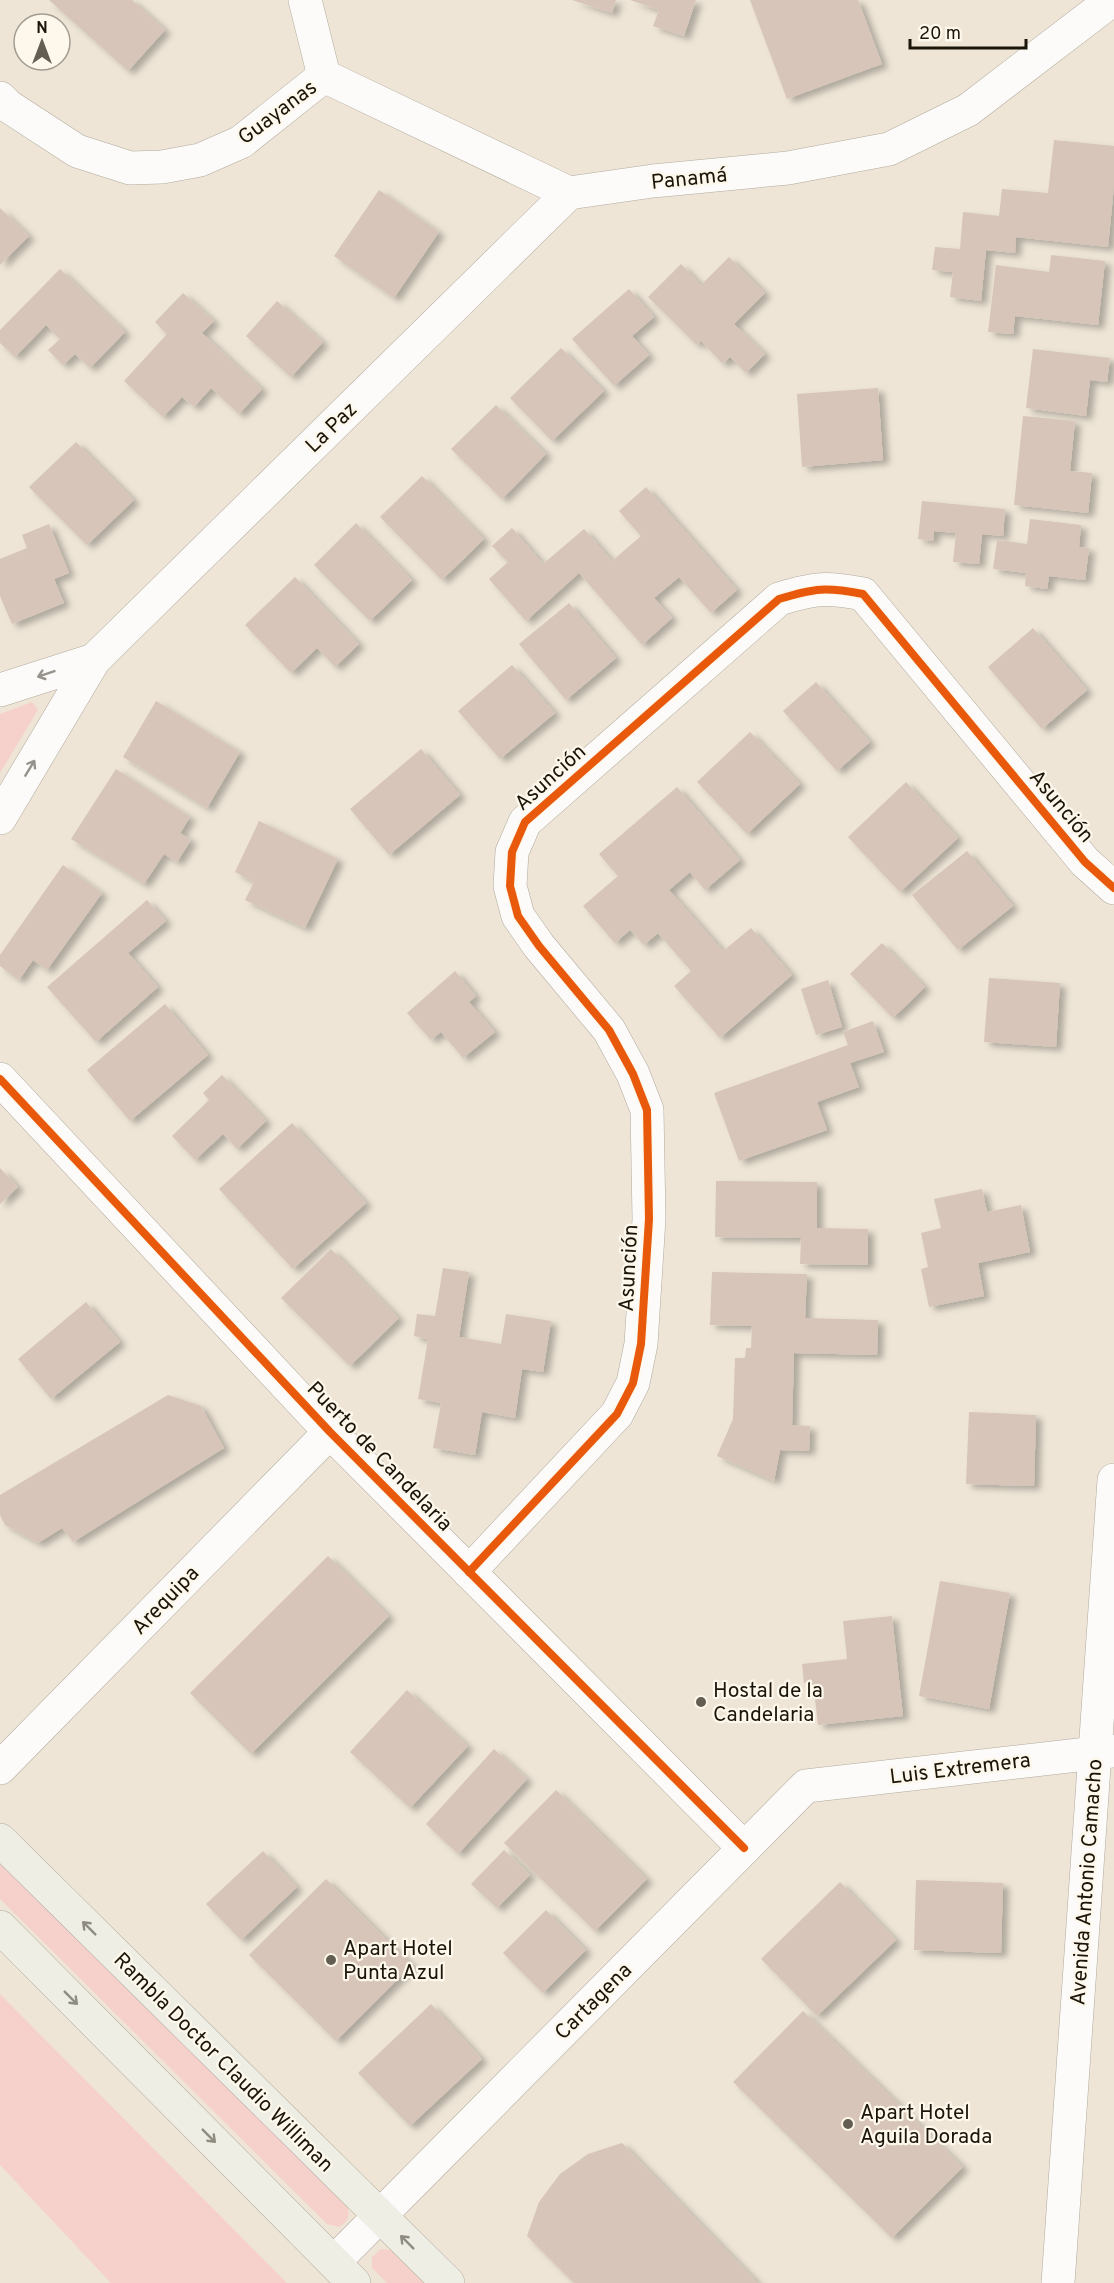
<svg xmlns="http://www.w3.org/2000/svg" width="1114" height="2283" viewBox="0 0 1114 2283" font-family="Overpass,sans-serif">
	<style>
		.green { fill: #f6d1cc }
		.building { fill: #d6c5b8; filter: url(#shadow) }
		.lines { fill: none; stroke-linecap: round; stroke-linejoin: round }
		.minor-casing { stroke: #b1aa9e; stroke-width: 34 }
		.tertiary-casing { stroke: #b1aa9e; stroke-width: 34 }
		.secondary-casing { stroke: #b1aa9e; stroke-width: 34 }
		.minor { stroke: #fcfbf9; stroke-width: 33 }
		.tertiary { stroke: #fcfbf9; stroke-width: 33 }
		.secondary { stroke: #eeeee5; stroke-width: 33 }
		.cycleway-casing { stroke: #fef7eb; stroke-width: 11 }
		.cycleway { stroke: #e8590c; stroke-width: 8 }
		.oneway { stroke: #96938d }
		.oneway2 { stroke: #8f8c82 }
		.poi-dot { fill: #645d51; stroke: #fef7eb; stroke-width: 2 }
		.labels { text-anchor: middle; stroke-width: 4.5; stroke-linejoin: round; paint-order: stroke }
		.street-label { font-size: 21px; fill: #1a1409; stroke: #fef7eb }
		.poi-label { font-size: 21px; fill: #1a1409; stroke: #fef7eb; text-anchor: start }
	</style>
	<defs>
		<filter id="shadow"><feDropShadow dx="6" dy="4" stdDeviation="3" flood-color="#0004"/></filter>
	</defs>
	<rect width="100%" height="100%" fill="#eee5d6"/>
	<g class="green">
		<polygon points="32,702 38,710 0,773 0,714"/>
		<path d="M0,1861L348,2208C350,2218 347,2222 339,2227L327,2224L0,1899Z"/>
		<polygon points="0,1994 287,2283 111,2283 0,2165"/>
		<polygon points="381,2249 391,2250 424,2283 387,2283 372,2268 372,2257"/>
	</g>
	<g class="building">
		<polygon points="49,0 132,0 165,30 128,71"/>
		<polygon points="572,0 616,0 612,13"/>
		<polygon points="630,0 696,0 684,36 653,26 659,10"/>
		<polygon points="750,0 858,0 882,64 787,99"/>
		<polygon points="1054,140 1114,146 1114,185 1108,247 1016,237 1015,253 986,250 981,301 950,297 953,272 932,270 935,247 960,249 963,212 999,216 1002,189 1048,193"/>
		<polygon points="379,190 439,232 394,298 334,256"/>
		<polygon points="0,208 29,236 0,265"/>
		<polygon points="1051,255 1105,261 1098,325 1015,316 1013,334 988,332 996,265 1049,272"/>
		<polygon points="729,257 765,293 734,324 765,354 746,373 730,357 723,364 701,341 697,345 648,297 681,264 701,285"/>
		<polygon points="60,269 125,332 90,368 75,354 63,365 48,350 60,339 46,325 15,357 0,343 0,330"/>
		<polygon points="629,289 654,317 632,336 649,355 614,386 572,339"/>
		<polygon points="183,293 214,321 202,333 262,389 239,414 211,388 194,407 182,397 163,417 124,381 167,334 155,322"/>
		<polygon points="277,301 323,342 291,377 246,336"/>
		<polygon points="561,348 604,391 552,441 510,398"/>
		<polygon points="1033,349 1110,358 1107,382 1090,380 1086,416 1026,408"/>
		<polygon points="878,388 883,460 802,467 797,394"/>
		<polygon points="496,405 546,454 502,499 451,449"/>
		<polygon points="1023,416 1075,421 1070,471 1092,473 1088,513 1014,505"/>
		<polygon points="76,442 134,500 87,545 29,487"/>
		<polygon points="422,476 484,539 442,580 380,517"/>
		<polygon points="646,487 737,590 711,613 679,577 654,598 672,618 642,645 579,573 526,621 489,579 508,562 492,546 512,528 543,564 584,529 612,561 641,536 619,511"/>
		<polygon points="922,501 1005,509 1003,536 982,534 979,564 953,562 956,533 934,531 933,541 918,539"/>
		<polygon points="1030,519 1081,525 1079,547 1089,548 1085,580 1049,576 1047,589 1025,586 1026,573 993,569 997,540 1027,544"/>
		<polygon points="356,523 412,580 370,621 314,565"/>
		<polygon points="49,524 69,573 54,579 64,603 12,624 0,596 0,559 27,548 22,535"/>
		<polygon points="295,577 359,644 335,667 317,648 291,673 245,625"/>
		<polygon points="569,603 616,658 566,700 519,644"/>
		<polygon points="1033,628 1087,690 1042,729 988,667"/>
		<polygon points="512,665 555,713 500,759 458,711"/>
		<polygon points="816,682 870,742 837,771 783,711"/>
		<polygon points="156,701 240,752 207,808 123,757"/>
		<polygon points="750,732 800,784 747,834 697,782"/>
		<polygon points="421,749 460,795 389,855 350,809"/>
		<polygon points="116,769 190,817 180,833 191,840 177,862 164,854 144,884 71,839"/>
		<polygon points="906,782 958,838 900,892 848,837"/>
		<polygon points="677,787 740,860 705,890 690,872 669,890 723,951 751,928 792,975 720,1038 674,986 691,971 658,933 644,945 630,930 615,943 583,906 618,876 599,854"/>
		<polygon points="259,821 338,859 305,928 245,900 254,882 235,872"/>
		<polygon points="967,851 1013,906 958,950 912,895"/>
		<polygon points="63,865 102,893 47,970 33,960 19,980 0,966 0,955"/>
		<polygon points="147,900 166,921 128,953 158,987 96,1042 47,987"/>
		<polygon points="882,943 925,987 893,1018 850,974"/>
		<polygon points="455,971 476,996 469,1002 495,1032 463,1058 441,1032 431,1040 407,1013"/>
		<polygon points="989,978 1060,983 1056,1047 984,1042"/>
		<polygon points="828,980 842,1027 816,1035 801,989"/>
		<polygon points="165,1004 208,1055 130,1121 87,1070"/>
		<polygon points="873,1021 884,1052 850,1063 859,1087 817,1102 827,1130 739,1161 714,1093 848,1045 843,1032"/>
		<polygon points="222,1075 266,1121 237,1149 223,1134 195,1160 172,1136 209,1100 203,1093"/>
		<polygon points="292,1123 366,1203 293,1269 219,1189"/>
		<polygon points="0,1168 18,1187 0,1204"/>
		<polygon points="716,1181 817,1182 817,1228 868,1229 868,1265 800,1264 801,1238 715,1237"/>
		<polygon points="982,1189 987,1212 1021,1205 1030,1252 978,1263 984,1296 929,1307 921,1269 928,1267 921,1233 941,1228 934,1199"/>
		<polygon points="331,1249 399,1318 350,1366 281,1298"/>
		<polygon points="443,1268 469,1272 459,1337 501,1344 506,1314 551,1321 543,1372 522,1369 515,1418 482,1412 475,1455 433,1448 441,1403 418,1399 428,1339 414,1336 417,1314 435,1316"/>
		<polygon points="712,1272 807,1274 805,1318 878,1320 877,1355 794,1353 792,1425 810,1426 809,1451 780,1450 774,1481 717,1456 733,1419 735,1358 745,1358 746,1348 751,1348 752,1326 710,1325"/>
		<polygon points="86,1302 120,1342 51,1399 18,1359"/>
		<polygon points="168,1395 201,1406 224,1448 73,1542 62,1528 38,1543 5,1525 0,1515 0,1495"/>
		<polygon points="969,1412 1036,1415 1034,1486 966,1484"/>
		<polygon points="328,1556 389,1616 251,1754 190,1693"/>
		<polygon points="940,1581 1010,1593 989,1709 919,1696"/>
		<polygon points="892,1616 903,1716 818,1725 813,1682 804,1683 802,1664 847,1659 843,1621"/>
		<polygon points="407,1690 468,1746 410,1808 350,1752"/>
		<polygon points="494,1749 527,1779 458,1854 426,1824"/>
		<polygon points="556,1790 647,1879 595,1931 504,1843"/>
		<polygon points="504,1850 530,1875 497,1908 471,1884"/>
		<polygon points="263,1851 297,1887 241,1940 206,1904"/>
		<polygon points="326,1879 412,1965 336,2041 249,1955"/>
		<polygon points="916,1880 1003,1883 1001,1953 914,1950"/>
		<polygon points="840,1882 896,1940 817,2016 761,1959"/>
		<polygon points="546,1910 586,1950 543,1993 503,1953"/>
		<polygon points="431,2004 482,2059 410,2126 358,2073"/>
		<polygon points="803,2011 963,2167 892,2238 733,2082"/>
		<polygon points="622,2143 758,2283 574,2283 527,2236 539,2202 560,2174 588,2154"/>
	</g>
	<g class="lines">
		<g class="minor-casing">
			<g id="minor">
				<polyline points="305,0 324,76 569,193 653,181 788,168 889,149 968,110 1112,0"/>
				<polyline points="0,98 8,106 77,151 130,168 162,167 200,160 241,142 324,76"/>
				<polyline points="0,690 94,660"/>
				<polyline points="0,818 94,660 569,193"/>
				<polyline points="0,1079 330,1432 744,1848"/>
				<path d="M469,1572L617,1414L633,1383L641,1344L649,1219L647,1110L633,1074L609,1030L539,946L518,916L510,886L512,852L525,822L779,599C815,588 826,587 863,594L1085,862L1114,888"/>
				<polyline points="0,1768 330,1432"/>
				<polyline points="334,2262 806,1786 1114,1751"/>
			</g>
		</g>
		<g class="tertiary-casing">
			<polyline id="tertiary" points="1058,2283 1114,1480"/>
		</g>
		<g class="secondary-casing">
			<g id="secondary">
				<polyline points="0,1840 448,2283"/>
				<polyline points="0,1927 354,2283"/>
			</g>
		</g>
		<use href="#minor" class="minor"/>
		<use href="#tertiary" class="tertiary"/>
		<use href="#secondary" class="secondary"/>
		<g class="cycleway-casing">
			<g id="cycleway">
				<polyline points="0,1079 330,1432 744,1848"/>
				<path d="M469,1572L617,1414L633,1383L641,1344L649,1219L647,1110L633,1074L609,1030L539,946L518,916L510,886L512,852L525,822L779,599C815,588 826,587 863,594L1085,862L1114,888"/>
			</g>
		</g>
		<use href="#cycleway" class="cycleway"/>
	</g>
	<defs><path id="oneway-shaft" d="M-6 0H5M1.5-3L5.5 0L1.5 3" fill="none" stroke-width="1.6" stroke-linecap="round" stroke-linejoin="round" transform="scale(1.5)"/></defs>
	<g class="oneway">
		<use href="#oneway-shaft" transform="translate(46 674) rotate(161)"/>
		<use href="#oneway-shaft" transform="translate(30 768) rotate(-59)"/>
	</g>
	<g class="oneway2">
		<use href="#oneway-shaft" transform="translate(89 1928) rotate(-135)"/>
		<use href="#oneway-shaft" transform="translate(71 1998) rotate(45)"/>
		<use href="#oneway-shaft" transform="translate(209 2136) rotate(45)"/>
		<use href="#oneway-shaft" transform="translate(407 2242) rotate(-135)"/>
	</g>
	<g class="poi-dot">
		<circle cx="701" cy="1702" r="6"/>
		<circle cx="331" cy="1960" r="6"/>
		<circle cx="848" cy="2124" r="6"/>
	</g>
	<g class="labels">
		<g class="street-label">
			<text transform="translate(277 112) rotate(-37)" y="7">Guayanas</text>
			<text transform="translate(689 178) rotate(-6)" y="7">Panamá</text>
			<text transform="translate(331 427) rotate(-44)" y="7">La Paz</text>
			<text transform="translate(550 777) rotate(-42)" y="7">Asunción</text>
			<text transform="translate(1062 806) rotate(50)" y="7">Asunción</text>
			<text transform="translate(628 1268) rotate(-87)" y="7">Asunción</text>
			<text transform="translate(380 1456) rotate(46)" y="7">Puerto de Candelaria</text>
			<text transform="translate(165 1600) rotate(-46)" y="7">Arequipa</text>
			<text transform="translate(960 1768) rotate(-7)" y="7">Luis Extremera</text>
			<text transform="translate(1086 1882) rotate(-86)" y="7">Avenida Antonio Camacho</text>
			<text transform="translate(593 2001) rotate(-45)" y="7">Cartagena</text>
			<text transform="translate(224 2062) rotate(45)" y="7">Rambla Doctor Claudio Williman</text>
		</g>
		<g class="poi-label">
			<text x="713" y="1697">Hostal de la<tspan x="713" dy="24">Candelaria</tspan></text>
			<text x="343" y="1955">Apart Hotel<tspan x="343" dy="24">Punta Azul</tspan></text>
			<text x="860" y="2119">Apart Hotel<tspan x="860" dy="24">Aguila Dorada</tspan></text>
		</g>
	</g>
	<g transform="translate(42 42)"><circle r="28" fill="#fef7eb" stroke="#a39c91" stroke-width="1.5"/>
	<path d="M0-4.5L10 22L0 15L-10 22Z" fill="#645d51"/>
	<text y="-9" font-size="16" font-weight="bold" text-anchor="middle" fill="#1a1409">N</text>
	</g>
	<path d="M910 39v9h116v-9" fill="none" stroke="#1a1409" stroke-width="3"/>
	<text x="919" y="39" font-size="18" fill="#1a1409" stroke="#fef7eb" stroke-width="4.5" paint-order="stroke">20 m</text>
</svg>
